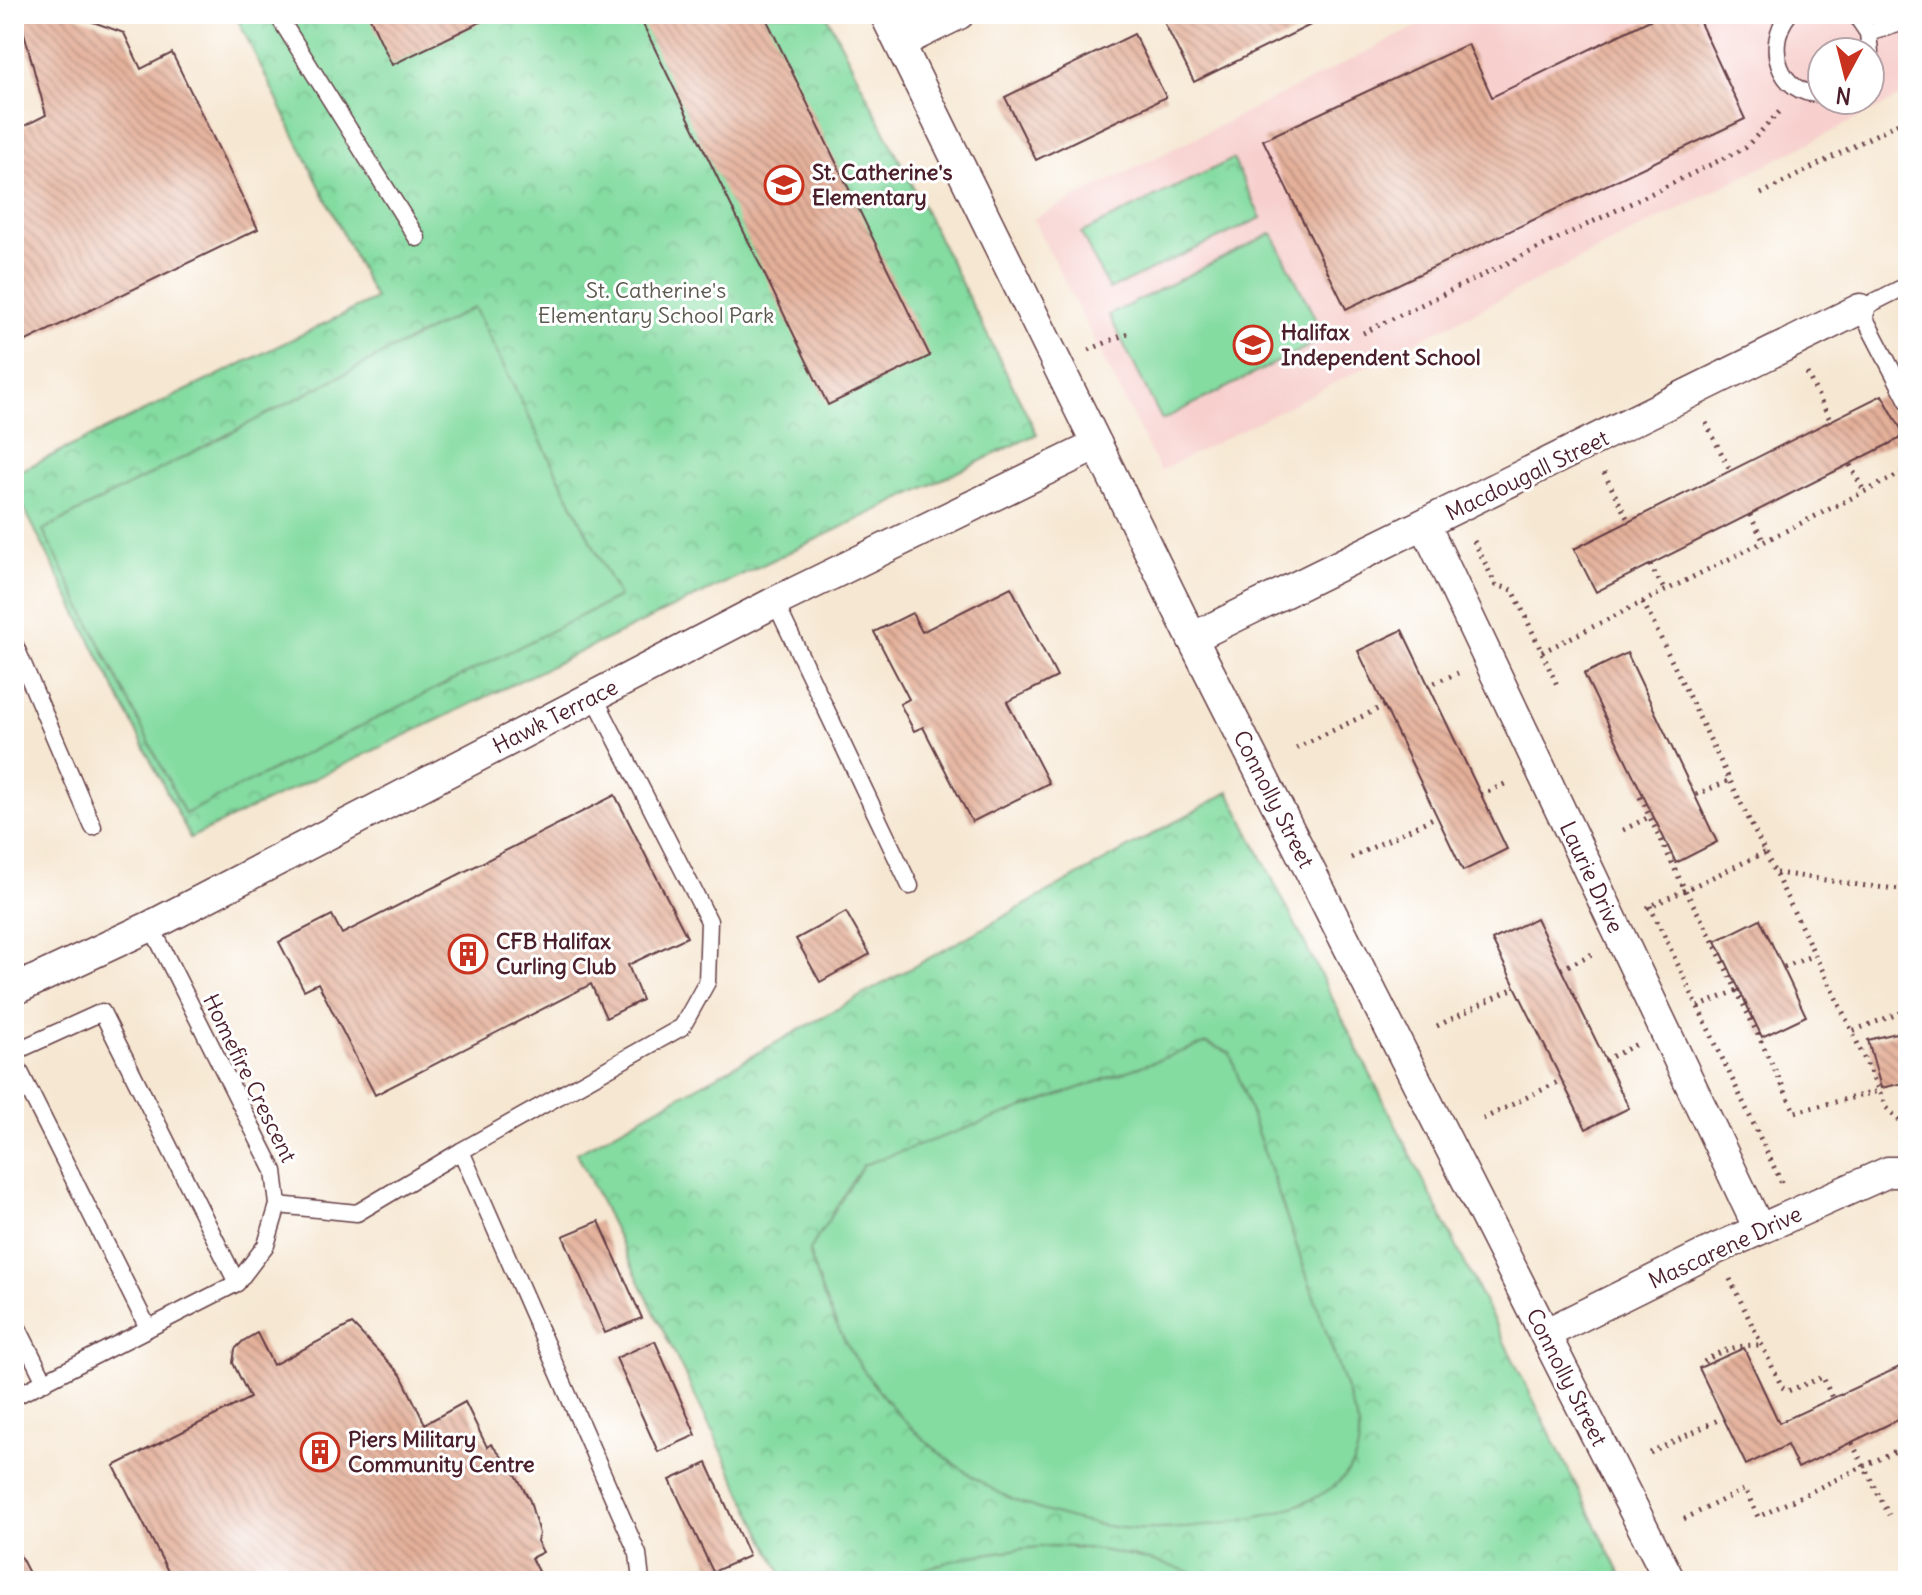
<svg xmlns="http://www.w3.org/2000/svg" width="1922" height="1595" viewBox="0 0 1922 1595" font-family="Delius,sans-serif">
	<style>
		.built { fill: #f7d0ce; fill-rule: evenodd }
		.park { fill: url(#park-crowns); stroke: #677e66; stroke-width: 2 }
		.pitch { fill: #84dca1; stroke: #677e66; stroke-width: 2 }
		.building { fill: url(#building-back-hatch) }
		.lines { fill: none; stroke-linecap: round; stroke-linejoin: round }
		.service-casing { stroke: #643d44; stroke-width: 19 }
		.minor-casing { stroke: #643d44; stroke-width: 33 }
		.path { stroke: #643d44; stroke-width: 5; stroke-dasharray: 2 6; stroke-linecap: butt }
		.service { stroke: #fff; stroke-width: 16 }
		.minor { stroke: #fff; stroke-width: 30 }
		.labels { text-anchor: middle; stroke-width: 6; stroke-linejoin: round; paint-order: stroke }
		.poi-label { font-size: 22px; font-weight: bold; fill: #4a1f2b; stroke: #fff; text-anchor: start }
		.park-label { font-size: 22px; fill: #5b584e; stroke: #fff }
		.street-label { font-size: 22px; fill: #4a1f2b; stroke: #fff }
	</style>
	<defs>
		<pattern id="park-crowns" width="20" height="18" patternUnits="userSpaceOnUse" patternTransform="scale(2)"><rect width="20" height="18" fill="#84dca1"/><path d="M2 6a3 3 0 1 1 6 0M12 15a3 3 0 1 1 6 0" fill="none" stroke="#74bc8b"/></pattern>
		<pattern id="building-back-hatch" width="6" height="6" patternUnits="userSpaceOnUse" patternTransform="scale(2)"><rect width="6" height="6" fill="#e4b09a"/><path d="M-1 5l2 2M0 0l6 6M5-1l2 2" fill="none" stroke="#bb8f7e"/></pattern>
	</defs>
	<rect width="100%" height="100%" fill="#fff"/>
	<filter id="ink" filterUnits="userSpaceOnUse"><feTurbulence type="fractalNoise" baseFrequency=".0125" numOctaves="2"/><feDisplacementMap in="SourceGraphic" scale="16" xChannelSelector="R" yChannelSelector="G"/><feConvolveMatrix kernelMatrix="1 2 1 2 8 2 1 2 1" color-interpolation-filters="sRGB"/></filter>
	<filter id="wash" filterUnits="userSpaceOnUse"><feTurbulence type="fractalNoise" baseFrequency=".006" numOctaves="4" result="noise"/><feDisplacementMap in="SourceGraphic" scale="32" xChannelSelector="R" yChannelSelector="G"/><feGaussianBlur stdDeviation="1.8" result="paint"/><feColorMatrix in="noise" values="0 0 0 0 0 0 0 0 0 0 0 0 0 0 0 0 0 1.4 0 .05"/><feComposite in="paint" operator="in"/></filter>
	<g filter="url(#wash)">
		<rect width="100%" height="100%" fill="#f6e7d2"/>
		<path class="built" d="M1442,14H1908V93L1160,471L1033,219ZM1822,52H1870V100H1822Z"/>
		<g class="park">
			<polygon points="235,14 826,14 1037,434 190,838 14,488 14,474 375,299"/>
			<polygon points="1233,159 1261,218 1109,290 1081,233"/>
			<polygon points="1229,792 1624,1581 785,1581 577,1153"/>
		</g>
		<g class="pitch">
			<polygon points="1272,233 1325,338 1162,420 1109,315"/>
			<polygon points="474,307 619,597 185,814 43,530"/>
			<path d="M1206,1043L1230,1053L1359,1427C1360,1443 1357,1460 1347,1473C1313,1520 1176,1534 1122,1528C1082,1524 1023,1508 989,1487C900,1434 835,1351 809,1251L863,1165Z"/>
			<path d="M1052,1546C1104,1547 1153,1559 1202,1576L1206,1571L1221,1581H896C943,1558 1000,1550 1052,1546Z"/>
		</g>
		<g id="blocks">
			<g class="building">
				<polygon points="19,14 71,14 124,33 141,69 172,53 258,229 14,347 14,131 46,115"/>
				<polygon points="368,14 497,14 392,65"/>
				<polygon points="638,14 764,14 930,356 828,405"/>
				<polygon points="1179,14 1333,14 1194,82 1164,22"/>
				<polygon points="1662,14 1696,14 1745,119 1346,309 1263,140 1468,44 1492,97"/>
				<polygon points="1134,34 1166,97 1036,160 1005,97"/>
				<polygon points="1882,395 1905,436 1596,592 1574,549"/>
				<polygon points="1011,587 1057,677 1007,702 1049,783 972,822 923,727 914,731 900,704 909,699 874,632 912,613 922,632"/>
				<polygon points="1402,630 1507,849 1463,871 1358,651"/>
				<polygon points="1627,653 1717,842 1676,863 1584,674"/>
				<polygon points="615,795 687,937 628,965 642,1000 606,1018 591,984 375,1095 318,983 304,990 279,942 332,915 342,934"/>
				<polygon points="846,912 870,954 820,982 796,939"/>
				<polygon points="1536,918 1629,1108 1586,1129 1492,940"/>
				<polygon points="1760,919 1806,1016 1762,1037 1716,941"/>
				<polygon points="1908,1030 1908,1082 1881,1088 1868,1040"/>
				<polygon points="599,1221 642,1318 605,1333 563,1236"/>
				<polygon points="352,1324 401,1375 425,1424 465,1402 487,1447 491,1444 514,1471 530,1501 539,1534 537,1541 543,1552 531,1558 543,1581 173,1581 114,1466 250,1398 233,1363 235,1349 243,1341 257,1333 273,1365"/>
				<polygon points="655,1341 696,1435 658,1452 616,1358"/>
				<polygon points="1744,1348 1779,1423 1908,1363 1908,1415 1798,1468 1787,1445 1746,1465 1699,1368"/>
				<polygon points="707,1463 749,1556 713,1572 670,1480"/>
				<polygon points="14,1544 33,1581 14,1581"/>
			</g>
		</g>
	</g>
	<g filter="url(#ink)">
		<use href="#blocks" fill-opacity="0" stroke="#643d44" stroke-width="2"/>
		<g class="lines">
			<g class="service-casing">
				<g id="service">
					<polyline points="277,14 417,238"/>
					<path d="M1789,14C1764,44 1778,96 1822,94"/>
					<polyline points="1855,14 1868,33 1870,52"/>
					<polyline points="1868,33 1908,21"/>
					<polyline points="1908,285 1860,309 1908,401"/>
					<polyline points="775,602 910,886"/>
					<polyline points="14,643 93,827"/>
					<polyline points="14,1052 102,1012 237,1283"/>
					<polyline points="14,1060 148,1328"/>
					<polyline points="461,1151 638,1554 641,1581"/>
					<polyline points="278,1205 357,1213 461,1151 682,1027 707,982 709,921 594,696"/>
					<polyline points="14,1320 45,1382"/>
					<polyline points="14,1397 237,1283 266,1245 278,1205 274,1171 151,926"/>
				</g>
			</g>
			<g class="minor-casing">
				<g id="minor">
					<polyline points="885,14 1192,638 1670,1581"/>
					<polyline points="900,43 959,14"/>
					<polyline points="1425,525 1759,1229"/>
					<polyline points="1192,638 1860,309"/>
					<polyline points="14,990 151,926 775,602 1097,445"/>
					<polyline points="1545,1334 1716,1249 1888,1172 1908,1172"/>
				</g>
			</g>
			<g class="path">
				<polyline points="1761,194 1908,118"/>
				<polyline points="1363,333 1745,148 1783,108"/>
				<polyline points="1089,350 1128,333"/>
				<polyline points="1807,373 1830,420"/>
				<polyline points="1706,423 1730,470"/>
				<polyline points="1850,465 1864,491"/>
				<polyline points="1604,473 1628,520"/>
				<polyline points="1750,515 1764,542"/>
				<polyline points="1474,541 1496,585 1513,590 1557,685"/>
				<polyline points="1650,565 1665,591"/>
				<polyline points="1643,602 1852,1031"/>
				<polyline points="1542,652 1908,470"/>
				<polyline points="1427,686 1458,673"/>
				<polyline points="1296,748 1384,706"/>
				<polyline points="1481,795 1509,782"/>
				<polyline points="1696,795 1730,780"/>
				<polyline points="1640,797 1685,890 1709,933 1795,1112 1879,1091"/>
				<polyline points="1623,830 1651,816"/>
				<polyline points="1351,858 1437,816"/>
				<path d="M1776,873C1820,878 1864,888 1908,889"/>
				<polyline points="1650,906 1782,1184"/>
				<polyline points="1647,908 1766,852"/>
				<polyline points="1784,967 1814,955"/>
				<polyline points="1561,969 1592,954"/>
				<polyline points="1698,1007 1738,990"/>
				<polyline points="1437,1026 1516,987"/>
				<polyline points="1605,1060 1637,1044"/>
				<polyline points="1483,1119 1562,1080"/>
				<polyline points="1905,1126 1886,1107 1852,1031 1908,1010"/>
				<polyline points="1899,1139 1908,1123"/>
				<polyline points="1730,1279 1782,1387 1788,1391 1823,1377 1832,1398"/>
				<path d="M1704,1362C1722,1349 1739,1345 1761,1345"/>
				<polyline points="1852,1443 1889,1515"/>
				<polyline points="1650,1453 1722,1418"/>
				<polyline points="1684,1519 1745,1489 1758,1517 1908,1445"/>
			</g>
			<use href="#service" class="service"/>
			<use href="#minor" class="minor"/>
		</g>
	</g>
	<defs>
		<g id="school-ring" transform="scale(2)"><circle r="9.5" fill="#fff" stroke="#c8321e" stroke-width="1.5"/><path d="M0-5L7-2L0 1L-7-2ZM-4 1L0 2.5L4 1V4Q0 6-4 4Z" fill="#c8321e"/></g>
		<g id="building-ring" transform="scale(2)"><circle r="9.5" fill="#fff" stroke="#c8321e" stroke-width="1.5"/><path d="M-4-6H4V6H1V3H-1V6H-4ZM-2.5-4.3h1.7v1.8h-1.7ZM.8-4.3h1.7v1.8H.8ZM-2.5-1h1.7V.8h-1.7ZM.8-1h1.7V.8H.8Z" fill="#c8321e"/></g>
	</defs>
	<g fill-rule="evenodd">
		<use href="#school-ring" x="784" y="185"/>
		<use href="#school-ring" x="1253" y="345"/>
		<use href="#building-ring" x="468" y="954"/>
		<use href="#building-ring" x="320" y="1452"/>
	</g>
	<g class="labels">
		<g class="poi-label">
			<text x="812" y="180">St. Catherine's<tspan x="812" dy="25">Elementary</tspan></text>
			<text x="1281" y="340">Halifax<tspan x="1281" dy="25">Independent School</tspan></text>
			<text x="496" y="949">CFB Halifax<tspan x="496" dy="25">Curling Club</tspan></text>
			<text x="348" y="1447">Piers Military<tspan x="348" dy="25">Community Centre</tspan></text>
		</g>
		<g class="park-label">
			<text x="656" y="298">St. Catherine's<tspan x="656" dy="25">Elementary School Park</tspan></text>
		</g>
		<g class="street-label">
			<text transform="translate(1527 475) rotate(-26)" y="8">Macdougall Street</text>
			<text transform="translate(555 716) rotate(-27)" y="8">Hawk Terrace</text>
			<text transform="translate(1274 799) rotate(63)" y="8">Connolly Street</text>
			<text transform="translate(1592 877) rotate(65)" y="8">Laurie Drive</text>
			<text transform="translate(250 1078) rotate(64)" y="8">Homefire Crescent</text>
			<text transform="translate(1725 1247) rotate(-25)" y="8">Mascarene Drive</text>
			<text transform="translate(1567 1377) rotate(63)" y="8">Connolly Street</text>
		</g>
	</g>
	<rect width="1922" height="1595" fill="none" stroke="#fff" stroke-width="48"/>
	<g transform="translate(1846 76) rotate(187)"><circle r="38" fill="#ffffff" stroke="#b7a5aa" stroke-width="2"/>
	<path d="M0-6L14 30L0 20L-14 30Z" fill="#c8321e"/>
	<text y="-12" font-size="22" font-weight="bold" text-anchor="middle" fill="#4a1f2b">N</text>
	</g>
</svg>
